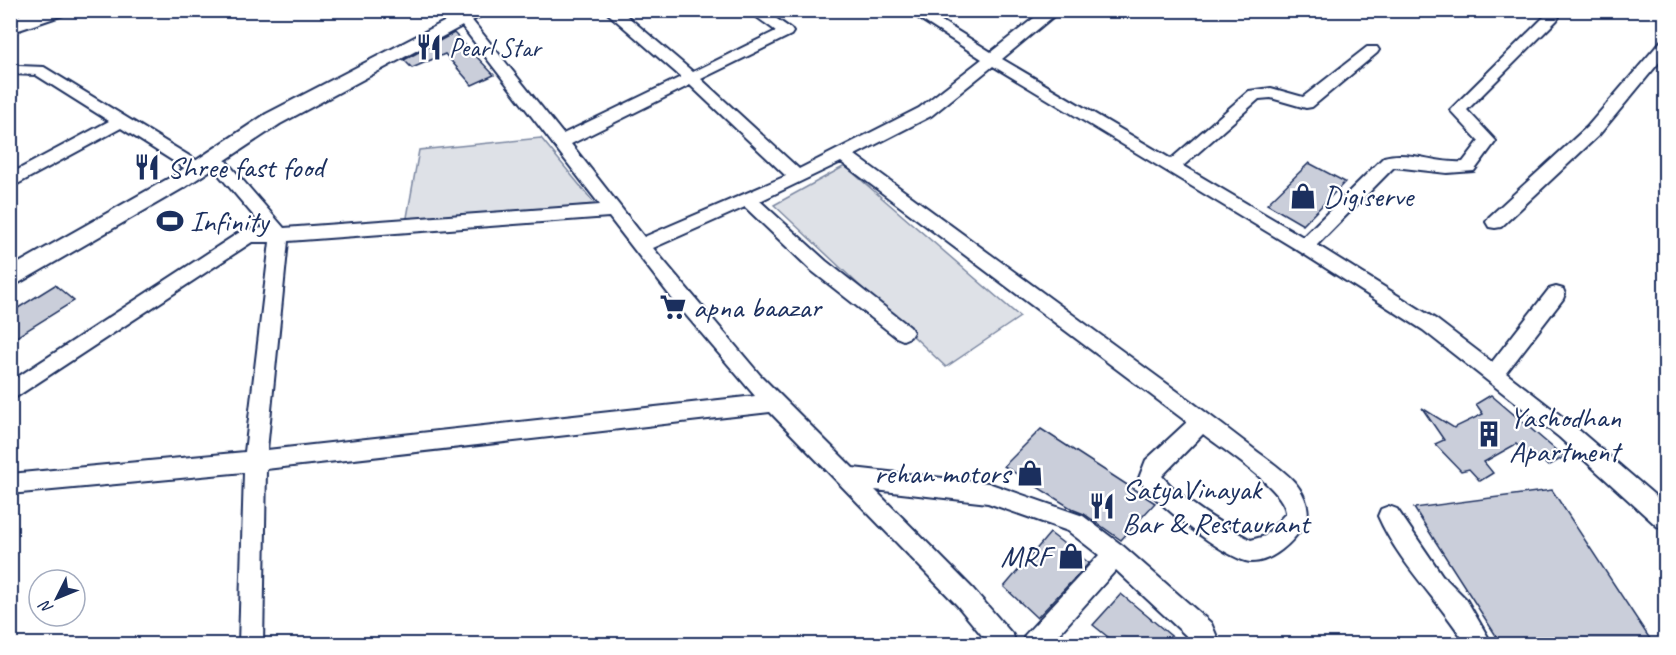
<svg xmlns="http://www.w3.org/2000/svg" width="1676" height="655" viewBox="0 0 1676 655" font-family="Caveat,sans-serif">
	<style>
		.green { fill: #dee1e7; stroke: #7c88a2; stroke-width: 1.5 }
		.building { fill: #caceda; stroke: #1b2f5e; stroke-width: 1.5 }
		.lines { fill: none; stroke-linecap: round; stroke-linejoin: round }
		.minor-casing { stroke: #1b2f5e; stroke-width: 4 }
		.tertiary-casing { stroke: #1b2f5e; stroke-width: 4 }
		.primary-casing { stroke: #1b2f5e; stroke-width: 4 }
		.minor { fill: #fff; fill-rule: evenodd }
		.tertiary { fill: #fff; fill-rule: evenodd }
		.primary { fill: #fff; fill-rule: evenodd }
		.labels { text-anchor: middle; stroke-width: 4.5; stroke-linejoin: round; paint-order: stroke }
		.far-poi-label { font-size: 26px; fill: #1b2f5e; stroke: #fff; text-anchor: start }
		.poi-label { font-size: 30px; fill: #1b2f5e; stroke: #fff; text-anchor: start }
	</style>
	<rect width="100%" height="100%" fill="#fff"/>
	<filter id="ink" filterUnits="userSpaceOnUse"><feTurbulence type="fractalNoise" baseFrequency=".0167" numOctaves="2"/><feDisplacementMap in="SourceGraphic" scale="12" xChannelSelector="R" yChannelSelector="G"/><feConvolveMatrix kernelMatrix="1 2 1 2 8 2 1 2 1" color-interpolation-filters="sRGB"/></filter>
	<g filter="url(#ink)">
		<g class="green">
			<polygon points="541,138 595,204 406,223 419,150"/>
			<polygon points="845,166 1020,317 946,367 774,205"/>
		</g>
		<g class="building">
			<polygon points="454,33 494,75 472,85 445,54 412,68 404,60"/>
			<polygon points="1309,163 1345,182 1303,225 1267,204"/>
			<polygon points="55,285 74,301 10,341 10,313"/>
			<polygon points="1491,395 1564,457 1548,466 1537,456 1533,461 1516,444 1484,462 1493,473 1480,481 1469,469 1461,471 1435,444 1444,440 1422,408 1454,428 1483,414 1476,404"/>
			<polygon points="1041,429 1155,503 1121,540 1084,514 1074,510 1004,466"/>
			<polygon points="1552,490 1654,645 1502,645 1414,508"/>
			<polygon points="1050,533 1089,563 1037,618 1004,587"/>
			<polygon points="1121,594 1182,645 1118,645 1093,625"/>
		</g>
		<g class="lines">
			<g class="minor-casing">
				<g id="minor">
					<path d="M455,10H469L470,18L563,134L681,77L604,10H620L693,72L776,31L747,10H764L791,29L793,32L791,35L701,79L799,169L919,108L982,59L906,10H924L991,52L1044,10H1061L1002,59L1171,159L1249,91L1271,88L1303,97L1367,47H1377L1379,50L1377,53L1312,107L1306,108L1271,98L1259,99L1183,166L1303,237L1384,157C1409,150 1437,164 1463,162L1479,141L1450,110L1547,14H1557L1559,17L1557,20L1467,110L1496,141L1474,171L1447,173L1394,167L1317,245L1437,320L1492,362L1549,289L1556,287L1563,289L1565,294L1563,299L1506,373L1573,425L1666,505V530L1658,527L1559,437L1423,330L1299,251L993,66L931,116L855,155C956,229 1058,304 1159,378C1190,400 1220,423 1250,446C1265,458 1283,469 1296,484C1304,494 1313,513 1304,525C1293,542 1272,563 1250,562C1227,560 1149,499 1139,478L1146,460L1187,422L841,162L760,201L826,261L910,327L913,332L910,337L903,340L896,337L812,271L745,207L653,248L760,375L853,468L988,483L1083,516L1123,546L1211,623L1220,644H1195L1116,570L1050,644H1022L1025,635L1099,555L1068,531L988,503L875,490L973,589L1013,635L1016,644H989L957,605L770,412L266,469L263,644H239L244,472L10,494V474L245,452L270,242H252L10,401V382L243,230L264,228L208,162L206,158L208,154H220L284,228L600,205L458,21ZM690,85L786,176L644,237L571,144ZM609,217L674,301L755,396L267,450L288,241ZM1203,434C1222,449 1285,489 1286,513L1265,536L1251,540C1220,523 1185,503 1162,476Z"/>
					<polygon points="1666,40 1666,54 1599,135 1501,227 1495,228 1489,227 1486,222 1489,217 1587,127 1661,41"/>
					<polygon points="10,62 19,66 44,67 204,165 206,169 204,173 192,173 121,128 10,188 10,174 109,121 36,75 11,74"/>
					<path d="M1389,506L1397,509L1442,575L1466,599L1492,644H1466C1439,600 1399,564 1378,516L1381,509Z"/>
				</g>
			</g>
			<g class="tertiary-casing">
				<polygon id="tertiary" points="467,10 492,10 280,124 185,187 10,288 10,268 171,177 266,114"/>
			</g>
			<g class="primary-casing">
				<polygon id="primary" points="32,10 66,10 63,15 10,33 10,18"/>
			</g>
			<use href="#minor" class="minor"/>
			<use href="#tertiary" class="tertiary"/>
			<use href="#primary" class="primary"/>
		</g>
	</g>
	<defs>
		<g id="restaurant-bare" transform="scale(2.07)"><path d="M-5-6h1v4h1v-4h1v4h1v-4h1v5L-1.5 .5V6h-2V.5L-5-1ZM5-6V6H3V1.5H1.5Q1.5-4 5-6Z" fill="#1b2f5e" stroke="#fff" stroke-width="2.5" paint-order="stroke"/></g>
		<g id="shop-bare" transform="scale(2.07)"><path d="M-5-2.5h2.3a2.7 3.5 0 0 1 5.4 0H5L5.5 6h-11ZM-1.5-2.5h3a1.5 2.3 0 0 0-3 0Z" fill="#1b2f5e" stroke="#fff" stroke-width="2.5" paint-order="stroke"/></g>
		<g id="stadium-bare" transform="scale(2.07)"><path d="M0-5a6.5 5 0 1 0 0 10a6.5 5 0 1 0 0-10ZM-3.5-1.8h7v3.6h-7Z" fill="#1b2f5e" stroke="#fff" stroke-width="2.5" paint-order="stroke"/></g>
		<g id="supermarket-bare" transform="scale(2.07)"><path d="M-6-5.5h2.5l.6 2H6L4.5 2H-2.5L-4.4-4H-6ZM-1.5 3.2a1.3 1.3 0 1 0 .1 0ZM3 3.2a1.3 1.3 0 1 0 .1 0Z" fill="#1b2f5e" stroke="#fff" stroke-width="2.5" paint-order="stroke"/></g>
		<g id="building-bare" transform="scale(2.07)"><path d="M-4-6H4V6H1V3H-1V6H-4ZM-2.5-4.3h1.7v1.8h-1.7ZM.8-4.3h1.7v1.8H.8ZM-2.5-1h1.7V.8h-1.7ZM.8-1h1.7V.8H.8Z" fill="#1b2f5e" stroke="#fff" stroke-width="2.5" paint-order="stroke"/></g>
	</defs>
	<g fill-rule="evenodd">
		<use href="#restaurant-bare" x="429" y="47"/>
		<use href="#restaurant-bare" x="147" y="167"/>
		<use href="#shop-bare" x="1303" y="196"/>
		<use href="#stadium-bare" x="170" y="221"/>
		<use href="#supermarket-bare" x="673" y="307"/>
		<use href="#building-bare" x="1489" y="434"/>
		<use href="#shop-bare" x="1030" y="473"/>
		<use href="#restaurant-bare" x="1102" y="506"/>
		<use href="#shop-bare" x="1071" y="556"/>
	</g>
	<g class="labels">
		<g class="far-poi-label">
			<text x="449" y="56">Pearl Star</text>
		</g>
		<g class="poi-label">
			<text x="167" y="177">Shree fast food</text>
			<text x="1323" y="206">Digiserve</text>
			<text x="190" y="231">Infinity</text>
			<text x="693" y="317">apna baazar</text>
			<text x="1509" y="427">Yashodhan<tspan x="1509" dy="34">Apartment</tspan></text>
			<text x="1010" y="483" text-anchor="end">rehan motors</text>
			<text x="1122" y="499">SatyaVinayak<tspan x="1122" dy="34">Bar &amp; Restaurant</tspan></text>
			<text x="1051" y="566" text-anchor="end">MRF</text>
		</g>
	</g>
	<rect width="1676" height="655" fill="none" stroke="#fff" stroke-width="36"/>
	<rect x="18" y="18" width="1640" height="619" fill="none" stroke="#1b2f5e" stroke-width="2" filter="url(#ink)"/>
	<g transform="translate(57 598) rotate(227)"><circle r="28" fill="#ffffff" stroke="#a4acbf" stroke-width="1.5"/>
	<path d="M0-4.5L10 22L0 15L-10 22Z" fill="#1b2f5e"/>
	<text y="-9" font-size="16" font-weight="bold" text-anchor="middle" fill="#1b2f5e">N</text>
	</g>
</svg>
